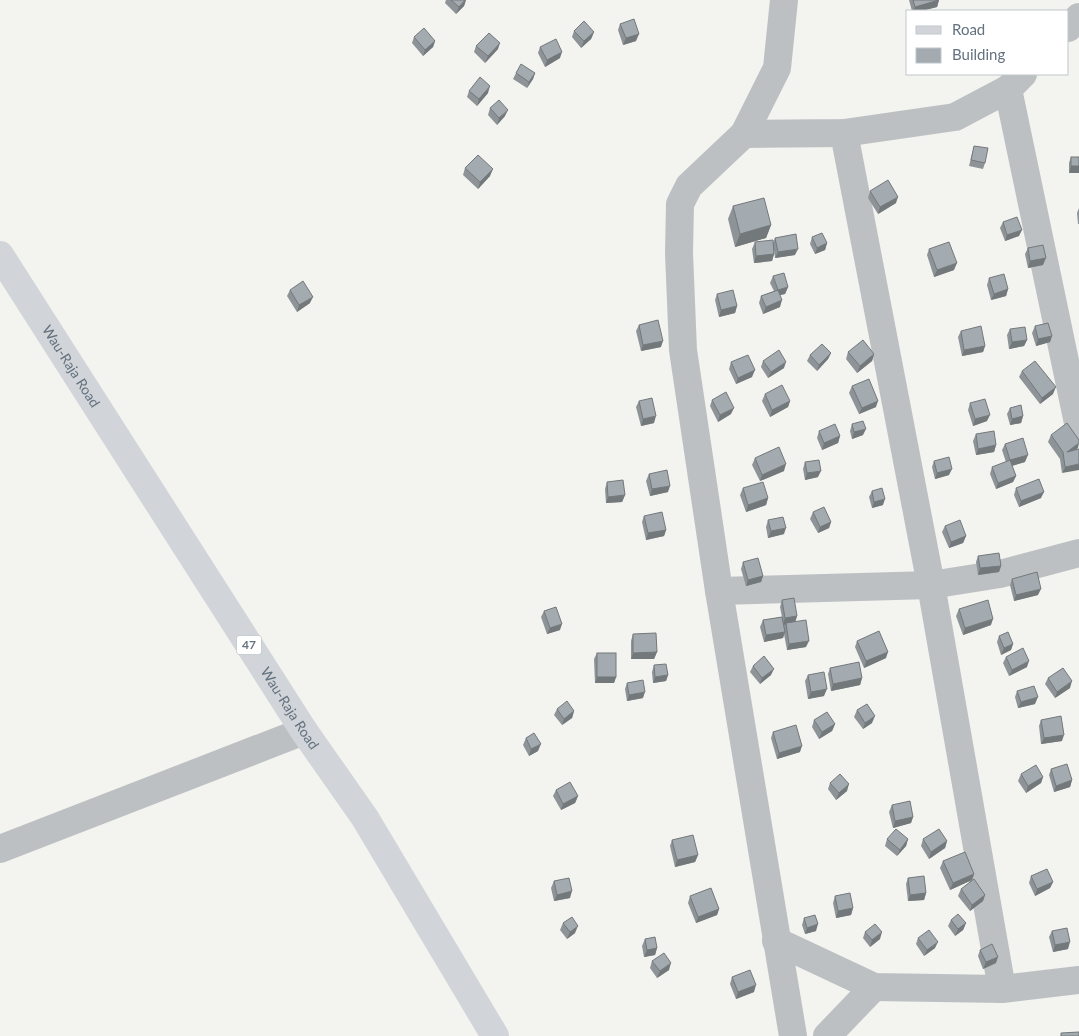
<svg xmlns="http://www.w3.org/2000/svg" width="1079" height="1036" viewBox="0 0 1079 1036" font-family="Lato,sans-serif">
	<style>
		.lines { fill: none; stroke-linecap: round; stroke-linejoin: round }
		.minor { stroke: #bcc0c3; stroke-width: 28 }
		.major { stroke: #d1d5d9; stroke-width: 28 }
		.wall { fill: #8d9397 }
		.shaded-wall { fill: #73787b }
		.building { fill: #a4abb0; stroke: #73787b }
		.labels { text-anchor: middle; stroke-width: 5; stroke-linejoin: round; paint-order: stroke }
		.shield { fill: #fff; stroke: #929ca5; stroke-width: 1 }
		.shield-label { font-size: 12px; font-weight: bold; fill: #64727f }
		.street-label { font-size: 14px; fill: #64727f; stroke: #fff }
	</style>
	<rect width="100%" height="100%" fill="#f3f3ef"/>
	<g class="lines">
		<g class="minor">
			<polyline points="784,0 777,68 744,134 689,186 680,204 679,253 683,350 719,591 793,1036"/>
			<polyline points="1068,28 1079,17"/>
			<polyline points="1008,89 1079,428"/>
			<polyline points="844,133 931,585 1002,989"/>
			<polyline points="744,134 844,133 955,117 1008,89 1023,74"/>
			<polyline points="719,591 931,585 1000,574 1079,553"/>
			<polyline points="0,849 304,731"/>
			<polyline points="776,941 874,987 1002,989 1079,980"/>
			<polyline points="827,1036 874,987"/>
		</g>
		<path class="major" id="s1" d="M0,255L304,731L365,818L495,1036"/>
	</g>
	<g class="wall">
		<polygon points="446,0 466,0 464,6 456,14 445,3"/>
		<polygon points="909,0 939,0 937,7 921,11 912,11"/>
		<polygon points="620,24 636,41 623,45 618,30"/>
		<polygon points="574,31 594,32 591,39 581,48 572,37"/>
		<polygon points="414,37 435,41 433,47 423,56 412,43"/>
		<polygon points="476,46 498,49 485,63 474,52"/>
		<polygon points="540,47 560,58 545,67 538,53"/>
		<polygon points="516,73 535,73 533,79 527,88 513,79"/>
		<polygon points="469,91 488,93 477,106 467,97"/>
		<polygon points="490,108 505,116 497,125 488,115"/>
		<polygon points="974,146 985,163 983,169 969,166"/>
		<polygon points="1071,157 1079,157 1069,173 1069,163"/>
		<polygon points="465,168 490,176 478,189 463,175"/>
		<polygon points="870,191 896,203 878,214 868,198"/>
		<polygon points="733,206 771,225 766,238 735,247 728,219"/>
		<polygon points="1079,208 1079,224 1078,224 1077,213"/>
		<polygon points="1003,222 1019,236 1005,241 1000,228"/>
		<polygon points="812,237 827,243 825,250 815,254 810,244"/>
		<polygon points="775,238 795,255 775,258 774,250 774,254 772,261 754,263 752,249 755,242 773,243"/>
		<polygon points="1028,248 1043,265 1028,268 1025,254"/>
		<polygon points="929,249 954,270 934,277 927,255"/>
		<polygon points="773,276 788,287 785,294 780,295 780,307 763,314 759,303 761,296 774,291 770,283"/>
		<polygon points="989,278 1008,289 1006,296 991,300 987,285"/>
		<polygon points="290,290 310,303 297,312 287,296"/>
		<polygon points="717,294 737,306 735,313 719,317 715,300"/>
		<polygon points="639,325 661,347 641,351 636,331"/>
		<polygon points="1035,326 1052,336 1050,342 1036,346 1032,333"/>
		<polygon points="1010,329 1027,340 1024,346 1009,349 1007,335"/>
		<polygon points="961,331 985,346 983,352 962,356 958,337"/>
		<polygon points="848,352 874,354 872,361 857,373 846,359"/>
		<polygon points="831,353 828,359 817,371 807,361 810,355"/>
		<polygon points="763,361 784,368 768,378 761,367"/>
		<polygon points="731,362 752,377 736,384 729,369"/>
		<polygon points="1022,371 1053,394 1040,404 1019,377"/>
		<polygon points="852,386 876,407 859,414 849,393"/>
		<polygon points="765,394 790,401 788,407 770,417 762,401"/>
		<polygon points="712,400 731,414 718,422 710,406"/>
		<polygon points="639,401 654,423 641,426 636,407"/>
		<polygon points="970,403 987,421 973,426 968,410"/>
		<polygon points="1010,408 1023,416 1021,423 1010,425 1007,414"/>
		<polygon points="852,424 863,435 852,439 850,431"/>
		<polygon points="819,431 840,436 838,443 822,450 817,438"/>
		<polygon points="976,434 996,445 994,452 976,455 973,441"/>
		<polygon points="1051,435 1078,448 1075,450 1062,473 1060,459 1048,442"/>
		<polygon points="1005,444 1025,462 1012,466 1016,476 1013,482 996,489 990,474 992,467 1006,462 1002,450"/>
		<polygon points="755,458 784,471 760,481 752,465"/>
		<polygon points="934,461 949,475 935,479 932,467"/>
		<polygon points="805,462 818,477 805,480 803,469"/>
		<polygon points="649,474 668,492 650,496 646,481"/>
		<polygon points="607,482 625,495 622,502 606,503 605,489"/>
		<polygon points="743,488 768,498 766,505 746,512 740,495"/>
		<polygon points="1016,488 1041,498 1019,507 1014,495"/>
		<polygon points="872,491 883,505 872,508 869,497"/>
		<polygon points="813,512 831,522 829,528 818,533 810,519"/>
		<polygon points="644,516 666,530 664,536 646,540 642,522"/>
		<polygon points="768,520 784,534 768,538 766,527"/>
		<polygon points="945,526 966,536 963,543 949,548 942,532"/>
		<polygon points="978,556 1001,566 999,572 978,575 976,562"/>
		<polygon points="743,562 763,576 761,582 746,586 741,569"/>
		<polygon points="1012,579 1038,595 1014,601 1010,585"/>
		<polygon points="782,600 797,616 795,622 806,647 787,650 784,634 783,638 764,642 760,627 763,620 782,617 780,607"/>
		<polygon points="959,609 991,625 963,635 956,616"/>
		<polygon points="544,611 560,630 547,634 541,617"/>
		<polygon points="633,634 657,652 654,659 631,659 631,641"/>
		<polygon points="999,636 1013,644 1011,650 1001,655 997,642"/>
		<polygon points="857,641 886,658 864,668 855,647"/>
		<polygon points="597,653 616,677 614,683 595,683 594,659"/>
		<polygon points="1006,657 1027,667 1009,676 1003,663"/>
		<polygon points="654,665 668,675 666,681 653,683 652,672"/>
		<polygon points="753,666 771,675 760,684 750,672"/>
		<polygon points="830,668 862,678 860,685 831,691 828,674"/>
		<polygon points="808,675 824,696 808,699 805,681"/>
		<polygon points="1048,678 1070,688 1055,698 1045,684"/>
		<polygon points="627,683 643,698 627,701 625,689"/>
		<polygon points="1017,691 1035,704 1018,708 1015,697"/>
		<polygon points="557,709 574,711 572,718 562,725 554,715"/>
		<polygon points="857,710 872,723 863,729 854,717"/>
		<polygon points="814,720 835,724 832,731 819,739 812,727"/>
		<polygon points="1041,720 1062,741 1041,744 1039,726"/>
		<polygon points="773,732 800,752 777,759 771,738"/>
		<polygon points="526,738 538,751 529,756 523,745"/>
		<polygon points="1051,769 1072,780 1070,787 1054,792 1049,775"/>
		<polygon points="1021,774 1043,777 1041,783 1026,793 1018,781"/>
		<polygon points="830,783 847,791 836,800 828,789"/>
		<polygon points="556,790 578,796 575,803 561,810 553,796"/>
		<polygon points="892,805 913,817 911,823 893,828 889,812"/>
		<polygon points="887,839 908,839 906,846 897,856 885,846"/>
		<polygon points="923,839 947,841 945,848 929,859 921,846"/>
		<polygon points="672,840 698,855 695,862 675,867 670,846"/>
		<polygon points="943,861 974,874 972,880 950,890 940,868"/>
		<polygon points="1031,876 1053,882 1050,888 1035,896 1029,883"/>
		<polygon points="908,878 926,893 924,900 908,901 906,884"/>
		<polygon points="554,881 570,898 554,901 551,888"/>
		<polygon points="961,889 985,895 983,901 970,911 958,896"/>
		<polygon points="690,896 719,909 717,915 696,923 688,903"/>
		<polygon points="835,896 853,908 851,915 836,918 833,903"/>
		<polygon points="804,918 816,931 805,934 802,925"/>
		<polygon points="951,920 966,923 963,930 955,936 948,926"/>
		<polygon points="563,923 575,933 567,939 560,930"/>
		<polygon points="1052,931 1068,949 1053,952 1049,937"/>
		<polygon points="865,932 880,939 870,947 863,938"/>
		<polygon points="918,938 935,948 924,956 916,944"/>
		<polygon points="645,939 657,948 655,955 644,957 642,946"/>
		<polygon points="980,950 996,963 983,969 978,956"/>
		<polygon points="652,961 669,970 657,978 650,968"/>
		<polygon points="732,977 754,992 736,999 730,984"/>
	</g>
	<g class="shaded-wall">
		<polygon points="466,0 464,6 456,14 459,7"/>
		<polygon points="939,0 937,7 921,11 913,11 915,7"/>
		<polygon points="594,32 591,39 581,48 584,41"/>
		<polygon points="639,34 636,41 623,45 626,38"/>
		<polygon points="435,41 433,47 423,56 425,50"/>
		<polygon points="500,43 498,49 485,63 488,56"/>
		<polygon points="562,52 560,58 545,67 547,60"/>
		<polygon points="535,73 533,79 527,88 529,82"/>
		<polygon points="490,86 488,93 477,106 479,99"/>
		<polygon points="508,110 505,116 497,125 499,118"/>
		<polygon points="1071,166 1079,166 1079,173 1069,173"/>
		<polygon points="493,169 490,176 478,189 480,182"/>
		<polygon points="898,197 896,203 878,214 880,207"/>
		<polygon points="771,225 766,238 735,247 740,234"/>
		<polygon points="1022,230 1019,236 1005,241 1007,235"/>
		<polygon points="827,243 825,250 815,254 817,248"/>
		<polygon points="798,249 795,255 775,258 778,252"/>
		<polygon points="774,254 772,261 754,263 756,256"/>
		<polygon points="1046,258 1043,265 1028,268 1030,261"/>
		<polygon points="957,263 954,270 934,277 937,270"/>
		<polygon points="788,287 785,294 775,296 778,290"/>
		<polygon points="1008,289 1006,296 991,300 994,294"/>
		<polygon points="313,297 310,303 297,312 299,305"/>
		<polygon points="782,300 780,307 763,314 766,307"/>
		<polygon points="737,306 735,313 719,317 721,310"/>
		<polygon points="1052,336 1050,342 1036,346 1038,339"/>
		<polygon points="1027,340 1024,346 1009,349 1012,342"/>
		<polygon points="663,341 661,347 641,351 643,345"/>
		<polygon points="985,346 983,352 962,356 964,350"/>
		<polygon points="831,353 828,359 817,371 819,365"/>
		<polygon points="874,354 872,361 857,373 860,366"/>
		<polygon points="786,362 784,368 768,378 771,372"/>
		<polygon points="755,370 752,377 736,384 738,378"/>
		<polygon points="1056,387 1053,394 1040,404 1042,398"/>
		<polygon points="790,401 788,407 770,417 772,410"/>
		<polygon points="878,401 876,407 859,414 862,408"/>
		<polygon points="734,408 731,414 718,422 720,415"/>
		<polygon points="990,415 987,421 973,426 975,419"/>
		<polygon points="656,416 654,423 641,426 643,419"/>
		<polygon points="1023,416 1021,423 1010,425 1012,419"/>
		<polygon points="866,429 863,435 852,439 854,432"/>
		<polygon points="840,436 838,443 822,450 824,443"/>
		<polygon points="1079,443 1078,448 1064,458 1067,452"/>
		<polygon points="996,445 994,452 976,455 978,449"/>
		<polygon points="1028,455 1025,462 1007,467 1010,460"/>
		<polygon points="786,464 784,471 760,481 762,475"/>
		<polygon points="1079,464 1079,470 1062,473 1065,467"/>
		<polygon points="952,469 949,475 935,479 937,473"/>
		<polygon points="821,471 818,477 805,480 807,473"/>
		<polygon points="1016,476 1013,482 996,489 998,483"/>
		<polygon points="670,486 668,492 650,496 652,489"/>
		<polygon points="1044,492 1041,498 1019,507 1021,501"/>
		<polygon points="625,495 622,502 606,503 608,497"/>
		<polygon points="768,498 766,505 746,512 748,505"/>
		<polygon points="885,499 883,505 872,508 874,502"/>
		<polygon points="831,522 829,528 818,533 820,527"/>
		<polygon points="786,528 784,534 768,538 771,531"/>
		<polygon points="666,530 664,536 646,540 648,533"/>
		<polygon points="966,536 963,543 949,548 951,542"/>
		<polygon points="1001,566 999,572 978,575 980,568"/>
		<polygon points="763,576 761,582 746,586 748,580"/>
		<polygon points="1041,589 1038,595 1014,601 1016,595"/>
		<polygon points="797,616 795,623 783,625 785,618"/>
		<polygon points="993,619 991,625 963,635 965,628"/>
		<polygon points="562,624 560,630 547,634 550,628"/>
		<polygon points="785,632 783,638 764,642 766,635"/>
		<polygon points="809,641 806,647 787,650 789,644"/>
		<polygon points="1013,644 1011,650 1001,655 1004,648"/>
		<polygon points="657,652 654,659 631,659 633,653"/>
		<polygon points="888,652 886,658 864,668 866,661"/>
		<polygon points="1029,661 1027,667 1009,676 1012,670"/>
		<polygon points="774,669 771,675 760,684 762,678"/>
		<polygon points="668,675 666,681 653,683 655,677"/>
		<polygon points="597,677 616,677 614,683 595,683"/>
		<polygon points="862,678 860,685 831,691 833,684"/>
		<polygon points="1072,681 1070,688 1055,698 1057,692"/>
		<polygon points="827,689 824,696 808,699 811,692"/>
		<polygon points="645,692 643,698 627,701 629,695"/>
		<polygon points="1038,697 1035,704 1018,708 1021,702"/>
		<polygon points="574,711 572,718 562,725 564,719"/>
		<polygon points="875,716 872,723 863,729 865,723"/>
		<polygon points="835,724 832,731 819,739 822,732"/>
		<polygon points="1064,735 1062,741 1041,744 1044,738"/>
		<polygon points="541,744 538,751 529,756 531,749"/>
		<polygon points="802,746 800,752 777,759 779,753"/>
		<polygon points="1043,777 1041,783 1026,793 1028,786"/>
		<polygon points="1072,780 1070,787 1054,792 1056,786"/>
		<polygon points="849,784 847,791 836,800 839,793"/>
		<polygon points="578,796 575,803 561,810 563,804"/>
		<polygon points="913,817 911,823 893,828 895,821"/>
		<polygon points="908,839 906,846 897,856 900,850"/>
		<polygon points="947,841 945,848 929,859 931,852"/>
		<polygon points="698,855 695,862 675,867 677,860"/>
		<polygon points="974,874 972,880 950,890 953,883"/>
		<polygon points="1053,882 1050,888 1035,896 1037,889"/>
		<polygon points="572,891 570,898 554,901 557,895"/>
		<polygon points="926,893 924,900 908,901 910,895"/>
		<polygon points="985,895 983,901 970,911 972,905"/>
		<polygon points="853,908 851,915 836,918 838,911"/>
		<polygon points="719,909 717,915 696,923 698,917"/>
		<polygon points="966,923 963,930 955,936 958,929"/>
		<polygon points="818,924 816,931 805,934 807,928"/>
		<polygon points="578,926 575,933 567,939 570,932"/>
		<polygon points="882,932 880,939 870,947 872,940"/>
		<polygon points="938,942 935,948 924,956 927,950"/>
		<polygon points="1070,942 1068,949 1053,952 1055,945"/>
		<polygon points="657,948 655,955 644,957 647,950"/>
		<polygon points="998,957 996,963 983,969 986,962"/>
		<polygon points="671,963 669,970 657,978 660,971"/>
		<polygon points="756,985 754,992 736,999 738,992"/>
	</g>
	<g class="building">
		<polygon points="451,0 465,0 459,7"/>
		<polygon points="913,0 939,0 915,7"/>
		<polygon points="634,19 639,34 626,38 620,24"/>
		<polygon points="584,21 594,32 584,41 574,31"/>
		<polygon points="424,28 435,41 425,50 414,37"/>
		<polygon points="489,33 500,43 488,56 476,46"/>
		<polygon points="556,39 562,52 547,60 540,47"/>
		<polygon points="521,64 535,73 529,82 516,73"/>
		<polygon points="480,77 490,86 479,99 469,91"/>
		<polygon points="499,100 508,110 499,118 490,108"/>
		<polygon points="974,146 988,148 985,163 971,160"/>
		<polygon points="478,155 493,169 480,182 465,168"/>
		<rect x="1071" y="157" width="8" height="9"/>
		<polygon points="888,180 898,197 880,207 870,191"/>
		<polygon points="764,198 771,225 740,234 733,206"/>
		<polygon points="1017,217 1022,230 1007,235 1003,222"/>
		<polygon points="822,233 827,243 817,248 812,237"/>
		<polygon points="796,234 798,249 778,252 775,238"/>
		<polygon points="773,240 774,254 756,256 755,242"/>
		<polygon points="949,242 957,263 937,270 929,249"/>
		<polygon points="1043,245 1046,258 1030,261 1028,248"/>
		<polygon points="784,273 788,287 778,290 782,300 766,307 761,296 778,290 773,276"/>
		<polygon points="1004,274 1008,289 994,294 989,278"/>
		<polygon points="303,281 313,297 299,305 290,290"/>
		<polygon points="733,290 737,306 721,310 717,294"/>
		<polygon points="658,320 663,341 643,345 639,325"/>
		<polygon points="1048,323 1052,336 1038,339 1035,326"/>
		<polygon points="981,326 985,346 964,350 961,331"/>
		<polygon points="1025,327 1027,340 1012,342 1010,329"/>
		<polygon points="863,340 874,354 860,366 848,352"/>
		<polygon points="822,344 831,353 819,365 810,355"/>
		<polygon points="779,350 786,362 771,372 763,361"/>
		<polygon points="748,355 755,370 738,378 731,362"/>
		<polygon points="1035,361 1056,387 1042,398 1022,371"/>
		<polygon points="869,379 878,401 862,408 852,386"/>
		<polygon points="782,385 790,401 772,410 765,394"/>
		<polygon points="726,392 734,408 720,415 712,400"/>
		<polygon points="652,398 656,416 643,419 639,401"/>
		<polygon points="985,399 990,415 975,419 970,403"/>
		<polygon points="1021,405 1023,416 1012,419 1010,408"/>
		<polygon points="863,421 866,429 854,432 852,424"/>
		<polygon points="1067,423 1079,440 1079,443 1067,452 1079,449 1079,464 1065,467 1063,452 1051,435"/>
		<polygon points="835,424 840,436 824,443 819,431"/>
		<polygon points="994,431 996,445 978,449 976,434"/>
		<polygon points="1023,438 1028,455 1010,460 1005,444"/>
		<polygon points="779,447 786,464 762,475 755,458"/>
		<polygon points="949,457 952,469 937,473 934,461"/>
		<polygon points="819,460 821,471 807,473 805,462"/>
		<polygon points="1010,460 1016,476 998,483 992,467"/>
		<polygon points="667,470 670,486 652,489 649,474"/>
		<polygon points="1039,479 1044,492 1021,501 1016,488"/>
		<polygon points="623,480 625,495 608,497 607,482"/>
		<polygon points="763,482 768,498 748,505 743,488"/>
		<polygon points="882,488 885,499 874,502 872,491"/>
		<polygon points="824,507 831,522 820,527 813,512"/>
		<polygon points="662,512 666,530 648,533 644,516"/>
		<polygon points="783,517 786,528 771,531 768,520"/>
		<polygon points="960,520 966,536 951,542 945,526"/>
		<polygon points="999,553 1001,566 980,568 978,556"/>
		<polygon points="758,558 763,576 748,580 743,562"/>
		<polygon points="1037,572 1041,589 1016,595 1012,579"/>
		<polygon points="794,598 797,616 785,618 782,600"/>
		<polygon points="988,600 993,619 965,628 959,609"/>
		<polygon points="556,607 562,624 550,628 544,611"/>
		<polygon points="782,617 785,632 766,635 763,620"/>
		<polygon points="806,620 809,641 789,644 786,623"/>
		<polygon points="879,631 888,652 866,661 857,641"/>
		<polygon points="1008,632 1013,644 1004,648 999,636"/>
		<polygon points="656,633 657,652 633,653 633,634"/>
		<polygon points="1023,648 1029,661 1012,670 1006,657"/>
		<rect x="597" y="653" width="19" height="24"/>
		<polygon points="764,656 774,669 762,678 753,666"/>
		<polygon points="859,662 862,678 833,684 830,668"/>
		<polygon points="666,664 668,675 655,677 654,665"/>
		<polygon points="1063,668 1072,681 1057,692 1048,678"/>
		<polygon points="824,672 827,689 811,692 808,675"/>
		<polygon points="643,680 645,692 629,695 627,683"/>
		<polygon points="1034,686 1038,697 1021,702 1017,691"/>
		<polygon points="567,701 574,711 564,719 557,709"/>
		<polygon points="867,704 875,716 865,723 857,710"/>
		<polygon points="827,712 835,724 822,732 814,720"/>
		<polygon points="1061,716 1064,735 1044,738 1041,720"/>
		<polygon points="796,725 802,746 779,753 773,732"/>
		<polygon points="534,733 541,744 531,749 526,738"/>
		<polygon points="1067,764 1072,780 1056,786 1051,769"/>
		<polygon points="1036,765 1043,777 1028,786 1021,774"/>
		<polygon points="840,774 849,784 839,793 830,783"/>
		<polygon points="570,782 578,796 563,804 556,790"/>
		<polygon points="910,801 913,817 895,821 892,805"/>
		<polygon points="896,829 908,839 900,850 887,839"/>
		<polygon points="939,829 947,841 931,852 923,839"/>
		<polygon points="693,835 698,855 677,860 672,840"/>
		<polygon points="965,852 974,874 953,883 943,861"/>
		<polygon points="1047,869 1053,882 1037,889 1031,876"/>
		<polygon points="924,876 926,893 910,895 908,878"/>
		<polygon points="569,878 572,891 557,895 554,881"/>
		<polygon points="974,879 985,895 972,905 961,889"/>
		<polygon points="711,888 719,909 698,917 690,896"/>
		<polygon points="850,893 853,908 838,911 835,896"/>
		<polygon points="958,914 966,923 958,929 951,920"/>
		<polygon points="815,915 818,924 807,928 804,918"/>
		<polygon points="572,917 578,926 570,932 563,923"/>
		<polygon points="875,924 882,932 872,940 865,932"/>
		<polygon points="1067,928 1070,942 1055,945 1052,931"/>
		<polygon points="929,930 938,942 927,950 918,938"/>
		<polygon points="655,937 657,948 647,950 645,939"/>
		<polygon points="992,944 998,957 986,962 980,950"/>
		<polygon points="664,953 671,963 660,971 652,961"/>
		<polygon points="750,970 756,985 738,992 732,977"/>
		<polygon points="1079,1032 1079,1036 1061,1036 1061,1033"/>
	</g>
	<g class="labels">
		<rect class="shield" x="236.5" y="635.5" width="25" height="19" rx="4"/>
		<g class="shield-label">
			<text x="249" y="649">47</text>
		</g>
		<g class="street-label">
			<text dy="5" stroke="none"><textPath href="#s1" startOffset="132">Wau-Raja Road</textPath></text>
			<text dy="5" stroke="none"><textPath href="#s1" startOffset="538">Wau-Raja Road</textPath></text>
		</g>
	</g>
	<rect x="906" y="10" width="162" height="65" fill="#ffffff" stroke="#c1c7cc"/>
	<rect x="916" y="26" width="25" height="8" fill="#d1d5d9" stroke="#c1c7cc"/>
	<text x="952" y="35" font-size="15" fill="#64727f">Road</text>
	<rect x="916" y="48" width="25" height="15" fill="#a4abb0" stroke="#c1c7cc"/>
	<text x="952" y="60" font-size="15" fill="#64727f">Building</text>
</svg>
